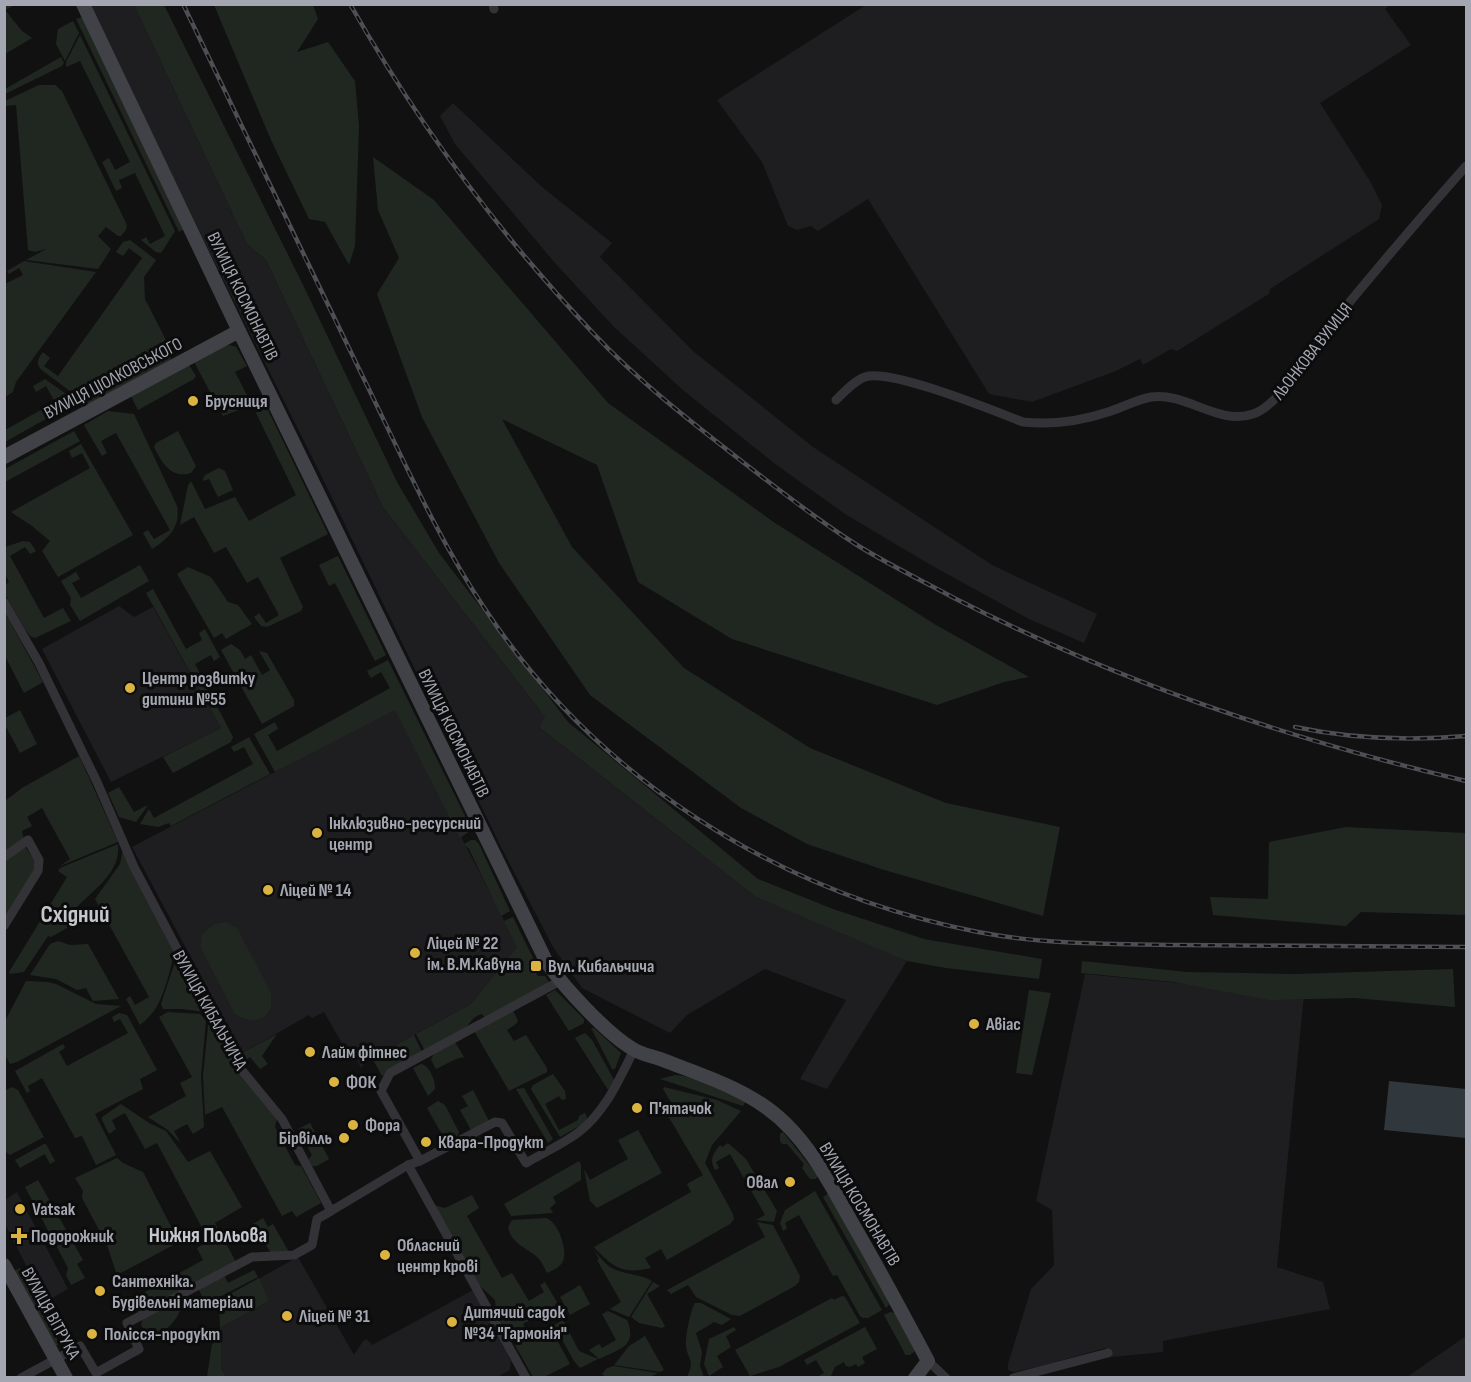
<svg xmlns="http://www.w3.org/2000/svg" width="1471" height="1382" viewBox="0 0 1471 1382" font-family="'Sofia Sans Condensed',sans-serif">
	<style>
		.built { fill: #1e1d1f }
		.green { fill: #202721 }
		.water { fill: #30373d }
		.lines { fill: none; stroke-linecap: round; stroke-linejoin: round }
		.street { stroke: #333337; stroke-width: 9 }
		.secondary { stroke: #414247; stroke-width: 14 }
		.rail-casing { stroke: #4e4f54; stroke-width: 4.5 }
		.rail { stroke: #0c0c0d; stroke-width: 2; stroke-dasharray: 7; stroke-linecap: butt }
		.poi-dot { fill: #dbb341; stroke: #0c0c0d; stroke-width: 2 }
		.labels { text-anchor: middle; stroke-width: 6; stroke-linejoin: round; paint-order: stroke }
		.street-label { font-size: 18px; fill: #a4a7b1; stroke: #0c0c0d }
		.poi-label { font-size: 18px; font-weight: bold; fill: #a4a7b1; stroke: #0c0c0d; text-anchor: start }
		.quarter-label { font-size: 21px; font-weight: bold; fill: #c5c6ce; stroke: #0c0c0d }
		.district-label { font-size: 24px; font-weight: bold; fill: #c5c6ce; stroke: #0c0c0d }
	</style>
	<rect width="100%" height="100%" fill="#111112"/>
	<g class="built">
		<polygon points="89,5 134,5 247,244 266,260 383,507 545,717 539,727 756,897 881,948 907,961 827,1089 800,1079 846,1000 765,969 687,1015 670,1033 582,988 553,947 501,847 319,471 216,265"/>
		<polygon points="866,5 1390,5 1385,9 1411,45 1320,103 1370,181 1382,205 1379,219 1270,289 1269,294 1177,351 1171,349 1143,365 1140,359 1116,371 1032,402 989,394 868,199 818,231 811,226 797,230 788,226 762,162 717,100"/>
		<polygon points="453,103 541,186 612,243 600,257 693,351 813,447 992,565 1097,614 1084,643 1029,619 929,564 845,514 774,463 684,391 613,326 555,263 455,144 440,116"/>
		<polygon points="119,606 134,617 153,607 221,728 111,782 42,649"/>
		<polygon points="395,709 518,947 471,1004 366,1061 361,1068 357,1060 353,1062 324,1012 312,1018 309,1015 242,1053 132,847"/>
		<polygon points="1085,974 1304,995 1277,1267 1323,1282 1330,1309 1163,1341 1163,1352 1111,1357 1105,1348 1042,1366 1014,1372 1008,1370 1008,1364 1031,1289 1054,1265 1052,1210 1036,1201"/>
		<polygon points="17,1192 68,1289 47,1301 44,1300 5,1224 5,1200"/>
		<polygon points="298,1257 354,1355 363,1341 367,1339 372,1345 473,1290 511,1361 510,1370 495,1378 226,1377 221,1368 220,1328 269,1301 258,1279"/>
		<polygon points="1466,1336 1466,1377 1407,1377"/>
	</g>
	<g class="green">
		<polygon points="5,4 15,5 5,10 22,31 32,38 5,54"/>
		<polygon points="134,5 164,5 305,289 397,482 439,553 568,722 758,879 833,909 924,939 1042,959 1039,979 946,968 907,961 756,897 539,727 545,717 383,507 266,260 247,244"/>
		<polygon points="214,5 313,5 318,19 297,52 328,42 355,81 359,126 355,246 349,265 325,222 309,219 271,140"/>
		<polygon points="82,17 184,229 179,232 76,19"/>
		<polygon points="73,21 79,33 65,61 56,44 58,29"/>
		<polygon points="80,35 175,231 161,253 156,252 141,240 146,237 150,244 165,236 135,173 119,180 122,188 116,191 102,162 109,158 115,170 130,162 80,61 66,67 66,62"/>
		<polygon points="61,57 64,63 62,66 5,94 5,89"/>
		<polygon points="39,85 55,85 62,91 127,225 126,230 121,236 118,236 106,227 98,236 111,249 98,269 26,260 46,249 35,252 28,250 16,105 5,106 5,101"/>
		<polygon points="373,157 434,200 608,403 775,523 936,625 1029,677 1004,682 937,705 732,639 638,582 597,465 502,419 572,547 684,668 810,748 946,803 1060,827 1043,916 881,869 807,844 741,808 590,695 499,563 422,417 377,294 399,258 378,210"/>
		<path d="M130,240L156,260L144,277L145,299L171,350L82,400L43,371C35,364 37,360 43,352L50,358L44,366L58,376L142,258L129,248L123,256L116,252L123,242Z"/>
		<polygon points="24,261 96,272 16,382 13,392 5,397 5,284 23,275 19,268 9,274 7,271"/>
		<polygon points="230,345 236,347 247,366 235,372 252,405 223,416 194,362 223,346"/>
		<polygon points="172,354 170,360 88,405 85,402"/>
		<polygon points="189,365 196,376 194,379 138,410 131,396"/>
		<polygon points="45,379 73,399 74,403 5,442 5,430 55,402 46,386 36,392 33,386"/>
		<polygon points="266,406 328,534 280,558 303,607 301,611 267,627 261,626 254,617 259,613 266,623 279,615 258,577 247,583 226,547 214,553 194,517 180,525 188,485 191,481 205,509 235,497 249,521 296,495 256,413 257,410"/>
		<path d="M108,411L134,414L177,506C181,527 168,539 152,549L143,533L148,530L154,539L170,530L116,433L101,441L107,453L102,456L84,425Z"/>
		<polygon points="74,431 80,441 5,482 5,469"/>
		<path d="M178,431L196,466L191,473C171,479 162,463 154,447L156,443Z"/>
		<polygon points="81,444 133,535 58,577 42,551 50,541 32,526 11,512 90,468 82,453 72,458 69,451"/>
		<polygon points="219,468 225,471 233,490 218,497 209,479 203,481 203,479 205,475"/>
		<polygon points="23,541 30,542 36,551 30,554 25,547 10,556 44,618 63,608 71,621 35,638 30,636 25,629 5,594 5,585 9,582 5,574 5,547"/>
		<polygon points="338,556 386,655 375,661 335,583 329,586 319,565"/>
		<polygon points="140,565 149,581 80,621 70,605 71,598 61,581 76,572 80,579 72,583 81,598"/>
		<polygon points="188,567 211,577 228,602 238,605 252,624 226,639 222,633 214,638 177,574"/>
		<polygon points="153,589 186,649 202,640 199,633 205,629 220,657 214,661 211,655 195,664 233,737 231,742 173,773 163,757 221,728 146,593"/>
		<polygon points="4,611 43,682 24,693 5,656"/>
		<polygon points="231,644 240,650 245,659 251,655 262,675 270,670 259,651 267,653 294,700 294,706 262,724 221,650"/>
		<polygon points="388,660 469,824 470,831 460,838 395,710 275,772 254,734 275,722 278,729 268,735 277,751 390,688 381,672 371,678 367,671"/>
		<polygon points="20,710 37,744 20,753 4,723 5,718"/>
		<polygon points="249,737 270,774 171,826 169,823 158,827 140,824 149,809 154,818 253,764 244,747 234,752 231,747"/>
		<polygon points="79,756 118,842 60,866 70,859 42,808 27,817 32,826 22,831 24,839 5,855 5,801 22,788"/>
		<polygon points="119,787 134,812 148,805 136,822 119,817 108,793"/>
		<polygon points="1346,827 1466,833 1466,915 1361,912 1346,926 1213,915 1210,897 1268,899 1269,842"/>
		<polygon points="471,840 475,840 479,844 510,911 501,916 469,849 464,844"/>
		<path d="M118,844C121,873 94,889 76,908L81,920L51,937L48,936L24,972L10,974L9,972L67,877L58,871L60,868Z"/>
		<polygon points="24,845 35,861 34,870 5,919 5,860"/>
		<path d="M123,849L174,951C172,966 163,999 154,1011C150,1016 145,1021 140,1025L126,999L130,996L135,1005L149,997L95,899L120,864Z"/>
		<path d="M513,917L534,960L530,963L538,976H545L550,984L486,1019L482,1014C470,1017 469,1027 461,1033C450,1040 437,1046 426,1053L416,1034L471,1004L517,947L504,921Z"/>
		<path d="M226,922L237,928L271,993C275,1018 256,1027 235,1014L201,948L202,935L214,924Z"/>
		<polygon points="58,941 70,945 88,944 119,999 93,1001 86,988 77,990 56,979 30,975 50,944"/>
		<polygon points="177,956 206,1012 181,1009 163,1009 161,1004"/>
		<polygon points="1082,961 1187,972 1294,974 1453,969 1455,1007 1355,998 1269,1000 1174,982 1081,973"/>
		<polygon points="26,981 48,982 56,984 96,1004 121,1006 17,1062 10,1064 5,1055 5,1021"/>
		<polygon points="555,990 584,1019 584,1023 569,1031 546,995"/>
		<polygon points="1029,990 1051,993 1032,1075 1016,1073"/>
		<polygon points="513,1010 518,1021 516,1024 507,1030 514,1041 526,1035 547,1068 547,1072 509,1091 474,1031"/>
		<polygon points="168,1012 200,1014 206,1021 201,1076 204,1127 193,1134 187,1124 174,1131 181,1144 168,1130 148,1117 186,1096 180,1083 192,1077 159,1017"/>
		<polygon points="119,1013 127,1015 157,1070 140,1079 143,1089 95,1114 116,1155 96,1165 82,1136 75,1138 42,1078 28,1086 30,1091 27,1093 15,1071 63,1044 65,1048 59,1052 67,1066 128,1033 120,1019 114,1022 112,1017"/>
		<polygon points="209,1017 277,1118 275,1127 295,1165 301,1166 321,1203 296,1217 292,1211 282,1216 222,1107 205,1115 203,1076"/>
		<polygon points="591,1028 594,1028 621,1053 615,1069 612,1069"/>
		<polygon points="585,1033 592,1040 613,1078 614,1081 608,1090 575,1038"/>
		<polygon points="277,1034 262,1056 268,1064 260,1069 250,1057 246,1060 242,1053"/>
		<polygon points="414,1035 423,1054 382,1076 372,1058"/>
		<polygon points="455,1042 464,1057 456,1059 436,1069 431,1060 434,1053"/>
		<path d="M421,1064C430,1066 435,1080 435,1089L428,1096L413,1068Z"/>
		<polygon points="553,1074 565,1091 566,1099 562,1100 559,1096 545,1104 559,1130 578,1120 579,1116 585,1113 587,1117 585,1123 560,1137 531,1089 533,1085"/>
		<path d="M675,1075C696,1076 725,1092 744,1101L745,1103L743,1106L660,1079Z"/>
		<polygon points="12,1087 18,1090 44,1137 10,1155 5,1151 4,1091"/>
		<path d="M664,1087L717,1100L741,1111L712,1145L705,1163L733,1214L734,1219L730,1224L667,1260L661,1249L645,1258L651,1268C623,1275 612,1267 594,1247L691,1192L687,1184L703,1175L664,1109L672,1104L663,1089Z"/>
		<polygon points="524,1088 553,1139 548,1143 516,1089"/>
		<polygon points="473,1090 489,1121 471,1130 460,1110 468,1106 462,1096"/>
		<polygon points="438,1101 445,1105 459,1132 457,1137 447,1143 427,1108"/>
		<polygon points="121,1104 149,1123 166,1131 188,1162 210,1151 242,1207 215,1223 236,1262 141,1313 133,1309 129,1301 203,1260 197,1248 209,1241 157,1143 145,1149 125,1113 112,1120 116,1129 109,1134 102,1120 102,1117"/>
		<polygon points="310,1123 329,1159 317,1166 312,1166 308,1160 312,1155 298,1129"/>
		<polygon points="638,1130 662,1173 597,1208 590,1201 584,1169 590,1180 628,1159 618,1140"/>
		<polygon points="783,1132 818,1176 816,1179 810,1179 802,1168 804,1164 787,1144 782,1144 780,1141 780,1134"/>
		<path d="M728,1143L746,1159L777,1211L774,1222L756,1220L765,1215L730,1154L716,1162L719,1168L715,1170C709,1159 713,1154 720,1145L722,1147Z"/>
		<polygon points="44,1144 46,1144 55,1161 50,1164 45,1154 20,1168 15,1160"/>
		<polygon points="117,1158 123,1163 143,1172 179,1242 117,1275 107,1245 82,1198 83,1191 75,1178"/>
		<polygon points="579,1161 581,1165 581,1180 553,1197 556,1203 550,1208 553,1213 511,1216 504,1204"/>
		<polygon points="38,1180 83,1260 77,1264 85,1278 71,1285 66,1275 68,1268 25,1187"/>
		<polygon points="815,1191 882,1310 868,1318 863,1318 860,1316 837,1275 833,1276 799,1215 785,1223 787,1228 783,1231 780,1223 785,1210"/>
		<polygon points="829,1193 888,1299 889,1305 886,1308 823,1197"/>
		<polygon points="472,1195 479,1208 467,1216 502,1278 512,1273 529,1301 544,1292 540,1285 545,1282 558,1304 523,1324 527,1332 513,1338 508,1337 497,1320 495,1300 479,1285 434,1205 445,1208"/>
		<polygon points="263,1218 268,1227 273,1224 289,1252 271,1253 253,1224"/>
		<path d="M546,1218C558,1222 568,1249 563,1261C561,1267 553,1270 547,1273C544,1267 541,1260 536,1256C525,1247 511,1243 508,1227L512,1220Z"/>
		<polygon points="757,1222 773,1225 800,1276 799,1282 795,1286 740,1316 732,1315 696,1297 688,1285 671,1294 667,1290 765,1237"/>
		<path d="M594,1250C599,1256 604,1263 610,1267C623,1275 638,1273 652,1281L629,1317L610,1309L621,1302L597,1260L599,1259Z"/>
		<polygon points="20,1268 60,1344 56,1346 14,1271"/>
		<polygon points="254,1270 258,1277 206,1304 198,1288 224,1275 228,1283"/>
		<polygon points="259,1278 269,1301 220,1328 219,1300"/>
		<polygon points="653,1282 660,1286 647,1294 665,1326 662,1328 639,1323 631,1317"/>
		<polygon points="580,1285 590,1304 570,1315 560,1297"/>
		<polygon points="842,1296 845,1297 860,1323 779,1367 750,1376 735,1350 832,1298 834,1300"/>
		<path d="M176,1300L180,1311C175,1323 161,1335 150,1341L141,1325L143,1317Z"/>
		<path d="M695,1303H701L731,1319L722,1325L714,1322L696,1333L702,1352L700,1366L704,1377H687C696,1359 687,1360 686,1345C685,1337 691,1308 695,1303Z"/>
		<path d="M608,1311L627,1320C638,1346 620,1349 599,1359L589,1350L599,1344L602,1348L616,1340L602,1314Z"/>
		<polygon points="890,1312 895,1313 915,1351 910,1355 905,1355 904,1352 884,1315"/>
		<polygon points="563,1320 579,1351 598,1359 580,1368 574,1361 554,1325"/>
		<polygon points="550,1327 570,1364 544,1377 533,1377 515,1345"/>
		<polygon points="734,1327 736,1330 726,1336 731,1347 717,1356 723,1367 709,1376 704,1364 709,1339"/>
		<polygon points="865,1327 877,1349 862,1357 865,1363 858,1367 856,1364 850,1367 846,1366 844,1362 835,1367 830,1378 817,1377 824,1373 816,1360 807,1365 804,1360"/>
		<polygon points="645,1336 664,1370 660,1372 614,1365 629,1346"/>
		<polygon points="221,1340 221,1368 226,1377 207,1377 212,1344"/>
		<polygon points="614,1366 658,1373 650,1377 605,1377 602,1374 607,1368"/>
	</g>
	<polygon class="water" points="1389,1081 1466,1089 1466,1138 1384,1130"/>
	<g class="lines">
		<g class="street">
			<polyline points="493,4 494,9"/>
			<path d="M836,400C844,392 854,381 865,377C890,368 994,411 1023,422C1052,425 1081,421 1108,412C1123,407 1136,400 1151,397C1186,392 1219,426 1253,414C1281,405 1311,349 1330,326C1374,272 1420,218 1466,166"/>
			<path d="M4,602L39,663L97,782L134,867L234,1057L240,1068L282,1119L331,1211L408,1165L420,1161L495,1122L502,1123L526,1163C543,1153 563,1144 579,1132C606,1111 619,1079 634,1050"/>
			<polyline points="4,857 28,840 39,860 38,871 4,926"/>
			<polyline points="420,1161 381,1091 390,1073 560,981"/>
			<polyline points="408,1165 526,1378"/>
			<polyline points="928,1361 946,1378"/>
			<polyline points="21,1378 80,1346 96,1373 139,1349 127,1323 252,1257 294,1255 312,1245 317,1219 331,1211"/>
			<polyline points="1013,1378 1108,1353"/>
		</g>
		<g class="secondary">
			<path d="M83,4L239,331L547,963C565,988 607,1034 633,1049C642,1055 654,1056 663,1060C698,1074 737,1086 767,1108C805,1135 829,1181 851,1221C878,1267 903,1314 928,1361L915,1378"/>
			<polyline points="4,457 239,331"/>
			<polyline points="4,1265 66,1378"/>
		</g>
		<g class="rail-casing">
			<g id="rail">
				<path d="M183,4C242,127 301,250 361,373C400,452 436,536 485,609C597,779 779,893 978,932C1045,945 1114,944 1182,945C1277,946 1372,947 1466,947"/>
				<path d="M350,4C417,122 499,234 593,333C639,382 695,425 748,466C783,493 819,521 857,545C889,565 923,581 956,599C1117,681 1291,740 1466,781"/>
				<path d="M1295,727C1352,739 1408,741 1466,736"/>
			</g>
		</g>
		<use href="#rail" class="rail"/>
	</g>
	<g class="poi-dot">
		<circle cx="193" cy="401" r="6"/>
		<circle cx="130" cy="688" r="6"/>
		<circle cx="317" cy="833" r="6"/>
		<circle cx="268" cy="890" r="6"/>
		<circle cx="415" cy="953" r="6"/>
		<rect x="530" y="960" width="12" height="12" rx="3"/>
		<circle cx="974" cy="1024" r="6"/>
		<circle cx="310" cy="1052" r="6"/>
		<circle cx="334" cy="1082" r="6"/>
		<circle cx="637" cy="1108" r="6"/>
		<circle cx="353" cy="1125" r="6"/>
		<circle cx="344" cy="1138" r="6"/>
		<circle cx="426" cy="1142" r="6"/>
		<circle cx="790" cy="1182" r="6"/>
		<circle cx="20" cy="1209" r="6"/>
		<path d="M16 1227h6v6h6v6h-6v6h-6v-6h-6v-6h6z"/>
		<circle cx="385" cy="1255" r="6"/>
		<circle cx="100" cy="1291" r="6"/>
		<circle cx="287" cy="1316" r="6"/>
		<circle cx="452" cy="1322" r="6"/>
		<circle cx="92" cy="1334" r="6"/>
	</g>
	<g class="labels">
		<g class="street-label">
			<text transform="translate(243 296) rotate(64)" y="6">ВУЛИЦЯ КОСМОНАВТІВ</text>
			<text transform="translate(1312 351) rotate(-52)" y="6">ЛЬОНКОВА ВУЛИЦЯ</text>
			<text transform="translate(113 378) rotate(-28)" y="6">ВУЛИЦЯ ЦІОЛКОВСЬКОГО</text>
			<text transform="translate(454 733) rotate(64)" y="6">ВУЛИЦЯ КОСМОНАВТІВ</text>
			<text transform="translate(210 1010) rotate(61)" y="6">ВУЛИЦЯ КИБАЛЬЧИЧА</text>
			<text transform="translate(860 1204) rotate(59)" y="6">ВУЛИЦЯ КОСМОНАВТІВ</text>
			<text transform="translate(51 1313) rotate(61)" y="6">ВУЛИЦЯ ВІТРУКА</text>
		</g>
		<g class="poi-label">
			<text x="205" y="407">Брусниця</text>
			<text x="142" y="684">Центр розвитку<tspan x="142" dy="21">дитини №55</tspan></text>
			<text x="329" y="829">Інклюзивно-ресурсний<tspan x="329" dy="21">центр</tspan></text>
			<text x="280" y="896">Ліцей № 14</text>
			<text x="427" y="949">Ліцей № 22<tspan x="427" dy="21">ім. В.М.Кавуна</tspan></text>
			<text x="548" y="972">Вул. Кибальчича</text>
			<text x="986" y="1030">Авіас</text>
			<text x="322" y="1058">Лайм фітнес</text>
			<text x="346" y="1088">ФОК</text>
			<text x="649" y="1114">П'ятачок</text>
			<text x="365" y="1131">Фора</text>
			<text x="332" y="1144" text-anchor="end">Бірвілль</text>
			<text x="438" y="1148">Квара-Продукт</text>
			<text x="778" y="1188" text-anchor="end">Овал</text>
			<text x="32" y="1215">Vatsak</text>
			<text x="31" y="1242">Подорожник</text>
			<text x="397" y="1251">Обласний<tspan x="397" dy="21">центр крові</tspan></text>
			<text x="112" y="1287">Сантехніка.<tspan x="112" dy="21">Будівельні матеріали</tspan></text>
			<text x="464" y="1318">Дитячий садок<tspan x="464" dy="21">№34 "Гармонія"</tspan></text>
			<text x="299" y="1322">Ліцей № 31</text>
			<text x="104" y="1340">Полісся-продукт</text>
		</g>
		<g class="quarter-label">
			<text x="208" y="1242">Нижня Польова</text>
		</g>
		<g class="district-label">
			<text x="75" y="922">Східний</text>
		</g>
	</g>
	<rect width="1471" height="1382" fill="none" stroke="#a4a7b1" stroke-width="12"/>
</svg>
